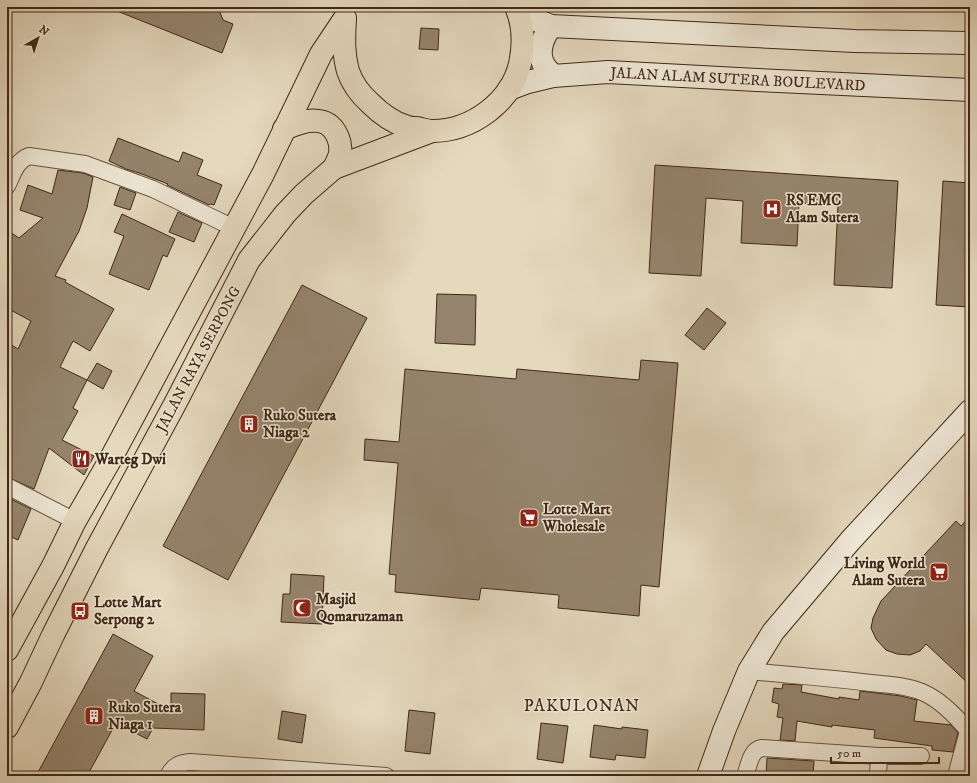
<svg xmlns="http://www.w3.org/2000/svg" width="977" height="783" viewBox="0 0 977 783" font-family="'IM FELL DW Pica',serif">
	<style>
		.building { fill: #95846d; stroke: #402817 }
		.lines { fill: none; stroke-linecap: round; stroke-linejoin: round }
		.street-casing { stroke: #695440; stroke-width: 18 }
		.secondary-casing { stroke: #402817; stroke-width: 24 }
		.primary-casing { stroke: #402817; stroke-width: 24 }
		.street { stroke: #ede6d4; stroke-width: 16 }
		.secondary { stroke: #ede6d4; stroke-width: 22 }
		.primary { stroke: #e4d8bd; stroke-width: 22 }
		.labels { text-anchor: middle; stroke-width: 3; stroke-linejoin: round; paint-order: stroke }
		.street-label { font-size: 15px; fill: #402817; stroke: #ede6d4 }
		.poi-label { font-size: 15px; font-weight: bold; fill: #402817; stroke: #ede6d4; text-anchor: start }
		.quarter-label { font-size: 17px; letter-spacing: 1px; fill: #402817; stroke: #ede6d4 }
	</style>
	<rect width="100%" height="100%" fill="#e4d8bd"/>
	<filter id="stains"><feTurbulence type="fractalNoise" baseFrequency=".005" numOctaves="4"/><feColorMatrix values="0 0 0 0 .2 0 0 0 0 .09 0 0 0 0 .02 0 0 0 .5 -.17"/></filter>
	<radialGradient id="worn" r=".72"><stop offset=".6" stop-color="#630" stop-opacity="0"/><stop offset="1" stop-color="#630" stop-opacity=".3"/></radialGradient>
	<g class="building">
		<polygon points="107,7 218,7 223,20 233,24 222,53"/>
		<polygon points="421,28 439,29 438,50 419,49"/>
		<polygon points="118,138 179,162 183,152 203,160 197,175 222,185 214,205 210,204 209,205 167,185 168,184 142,174 126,169 109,161"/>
		<polygon points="655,165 898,181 892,288 834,285 838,205 799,203 797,246 741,243 743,201 706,198 701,276 649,273"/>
		<polygon points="58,170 83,173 93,177 87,208 79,231 55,276 66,280 65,282 114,309 90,351 73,341 60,367 87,380 73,408 78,411 62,440 94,456 84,475 49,448 34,489 7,477 7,342 18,349 31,321 7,308 7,230 19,238 43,218 20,210 28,185 52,194"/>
		<polygon points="943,181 970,183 970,307 936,305"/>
		<polygon points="120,187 136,193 130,210 114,205"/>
		<polygon points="178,212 202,223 194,242 169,232"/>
		<polygon points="122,214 175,239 167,257 163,255 149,290 109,274 124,236 114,232"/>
		<polygon points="302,285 367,318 228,580 163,546"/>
		<polygon points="437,294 476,295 475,345 435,343"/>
		<polygon points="707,308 726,323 704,350 685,335"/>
		<polygon points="641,360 678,363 659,587 641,585 639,616 558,608 559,595 481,588 479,600 395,592 396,575 389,574 398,463 364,460 365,439 399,442 405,369 516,379 517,369 639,380"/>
		<polygon points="97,363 112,371 103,389 87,380"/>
		<polygon points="7,497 31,509 18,540 7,535"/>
		<polygon points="970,516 970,685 926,644 920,651 910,655 897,654 886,650 876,639 871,628 873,618 881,601 956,521 961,526"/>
		<polygon points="291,574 324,576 322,624 281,622 283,594 290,594"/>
		<polygon points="113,634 153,656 134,691 171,711 171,693 205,694 204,730 153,728 147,739 116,723 87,776 36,776"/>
		<polygon points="783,684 802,685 801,692 839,699 839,697 859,700 860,691 901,696 917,700 914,721 951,725 958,733 953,752 932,750 932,746 874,738 875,730 832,725 832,727 797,721 795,741 780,740 783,718 777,717 779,704 772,702 774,688 782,689"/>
		<polygon points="409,710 435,713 430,754 405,751"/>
		<polygon points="282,711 306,715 302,743 278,739"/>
		<polygon points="541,723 568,726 563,763 537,759"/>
		<polygon points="594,725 622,729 622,727 648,730 645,758 616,755 615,760 590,757"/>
		<polygon points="767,758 814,761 813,776 766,776"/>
	</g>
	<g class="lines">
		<g class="street-casing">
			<g id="street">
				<path d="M7,186C13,174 16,161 29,156L85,164L153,189L234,228"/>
				<polyline points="7,486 75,521"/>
				<path d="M749,671C790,675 830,678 871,683C887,685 906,685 922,692C941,700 957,717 970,733"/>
				<path d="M168,776C173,766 179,763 190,762L386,776"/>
				<path d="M745,776C749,766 750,750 762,748L879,756H921"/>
				<polyline points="878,776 879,756"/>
				<polyline points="956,776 968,731"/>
			</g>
		</g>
		<g class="secondary-casing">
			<g id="secondary">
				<polyline points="519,13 551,26 855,41 970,43"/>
				<path d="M551,26C544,36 537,50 543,63C545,68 550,72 553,76"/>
				<polyline points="509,89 528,82 553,76 608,72 757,80 970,90"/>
				<polyline points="708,776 724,731 749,671 773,632 850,541 970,411"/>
			</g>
		</g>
		<g class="primary-casing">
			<g id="primary">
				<path d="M345,19C344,38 343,53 348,71C352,83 361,95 370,103C380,113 392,122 405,126C409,128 413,128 417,128C422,129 427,131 432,131C472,131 511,102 520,64C524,45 524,25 516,7"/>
				<path d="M284,129C294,125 306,119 318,121C333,122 342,139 340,154C339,158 336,164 334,168"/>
				<polyline points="7,650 53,566 75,521 109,462 263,174 321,54 345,18"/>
				<polyline points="7,727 31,682 53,635 97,548 176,402 249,260 285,214 304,194 334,168 432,131"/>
			</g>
		</g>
		<use href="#street" class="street"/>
		<use href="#secondary" class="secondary"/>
		<use href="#primary" class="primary"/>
	</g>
	<defs>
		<g id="hospital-square" transform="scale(1)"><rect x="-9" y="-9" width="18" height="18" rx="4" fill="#8f2418" stroke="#ede6d4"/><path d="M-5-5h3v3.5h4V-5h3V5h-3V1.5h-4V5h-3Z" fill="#fff"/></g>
		<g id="building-square" transform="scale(1)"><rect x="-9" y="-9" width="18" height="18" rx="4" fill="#8f2418" stroke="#ede6d4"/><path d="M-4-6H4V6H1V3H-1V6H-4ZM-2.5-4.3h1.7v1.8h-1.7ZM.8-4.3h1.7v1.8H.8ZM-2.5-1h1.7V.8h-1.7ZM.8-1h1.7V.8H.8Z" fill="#fff"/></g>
		<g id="restaurant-square" transform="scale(1)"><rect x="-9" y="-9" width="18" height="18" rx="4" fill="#8f2418" stroke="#ede6d4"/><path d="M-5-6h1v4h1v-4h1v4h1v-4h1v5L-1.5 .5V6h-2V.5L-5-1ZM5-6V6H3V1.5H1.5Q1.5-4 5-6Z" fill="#fff"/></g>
		<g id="supermarket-square" transform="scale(1)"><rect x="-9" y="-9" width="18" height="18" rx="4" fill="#8f2418" stroke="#ede6d4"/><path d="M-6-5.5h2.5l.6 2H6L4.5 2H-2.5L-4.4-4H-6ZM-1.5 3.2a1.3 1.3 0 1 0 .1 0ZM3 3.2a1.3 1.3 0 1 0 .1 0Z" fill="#fff"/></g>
		<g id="mosque-square" transform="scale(1)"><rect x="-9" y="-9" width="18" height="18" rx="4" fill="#8f2418" stroke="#ede6d4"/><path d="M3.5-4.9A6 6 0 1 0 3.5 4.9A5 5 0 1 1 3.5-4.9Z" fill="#fff"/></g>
		<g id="bus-square" transform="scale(1)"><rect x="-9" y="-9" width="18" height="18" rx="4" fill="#8f2418" stroke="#ede6d4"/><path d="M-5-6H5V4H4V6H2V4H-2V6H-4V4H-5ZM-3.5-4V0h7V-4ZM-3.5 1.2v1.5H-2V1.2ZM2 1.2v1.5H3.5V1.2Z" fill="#fff"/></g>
	</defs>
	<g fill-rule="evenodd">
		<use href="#hospital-square" x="772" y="209"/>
		<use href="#building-square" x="249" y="424"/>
		<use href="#restaurant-square" x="81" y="459"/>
		<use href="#supermarket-square" x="529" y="518"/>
		<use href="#supermarket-square" x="939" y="572"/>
		<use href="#mosque-square" x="302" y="608"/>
		<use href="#bus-square" x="80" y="611"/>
		<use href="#building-square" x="94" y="716"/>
	</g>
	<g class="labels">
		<g class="street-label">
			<text transform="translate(738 79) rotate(3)" y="5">JALAN ALAM SUTERA BOULEVARD</text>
			<text transform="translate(198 359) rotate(-62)" y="5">JALAN RAYA SERPONG</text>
		</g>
		<g class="poi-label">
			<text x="786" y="205">RS EMC<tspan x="786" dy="17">Alam Sutera</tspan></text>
			<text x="263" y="420">Ruko Sutera<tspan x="263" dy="17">Niaga 2</tspan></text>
			<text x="95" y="464">Warteg Dwi</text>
			<text x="543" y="514">Lotte Mart<tspan x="543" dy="17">Wholesale</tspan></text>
			<text x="925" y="568" text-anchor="end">Living World<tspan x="925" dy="17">Alam Sutera</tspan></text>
			<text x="316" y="604">Masjid<tspan x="316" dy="17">Qomaruzaman</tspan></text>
			<text x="94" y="607">Lotte Mart<tspan x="94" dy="17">Serpong 2</tspan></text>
			<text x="108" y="712">Ruko Sutera<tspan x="108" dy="17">Niaga 1</tspan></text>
		</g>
		<g class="quarter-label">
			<text x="582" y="711">PAKULONAN</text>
		</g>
	</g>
	<rect width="977" height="783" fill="none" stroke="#e4d8bd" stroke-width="24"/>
	<rect x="8" y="8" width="961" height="767" fill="none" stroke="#402817" stroke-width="2"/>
	<rect x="12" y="12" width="953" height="759" fill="none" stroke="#402817"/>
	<g transform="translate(38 38) rotate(39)" stroke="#ede6d4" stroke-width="3" paint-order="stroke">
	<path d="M0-3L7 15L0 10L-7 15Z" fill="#402817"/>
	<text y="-6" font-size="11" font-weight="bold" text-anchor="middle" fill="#402817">N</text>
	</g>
	<path d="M831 757v6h108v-6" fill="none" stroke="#402817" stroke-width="2"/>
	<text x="837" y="757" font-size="12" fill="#402817" stroke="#ede6d4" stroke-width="3" paint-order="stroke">50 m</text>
	<rect width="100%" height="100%" filter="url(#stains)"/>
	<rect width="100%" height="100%" fill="url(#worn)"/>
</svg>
